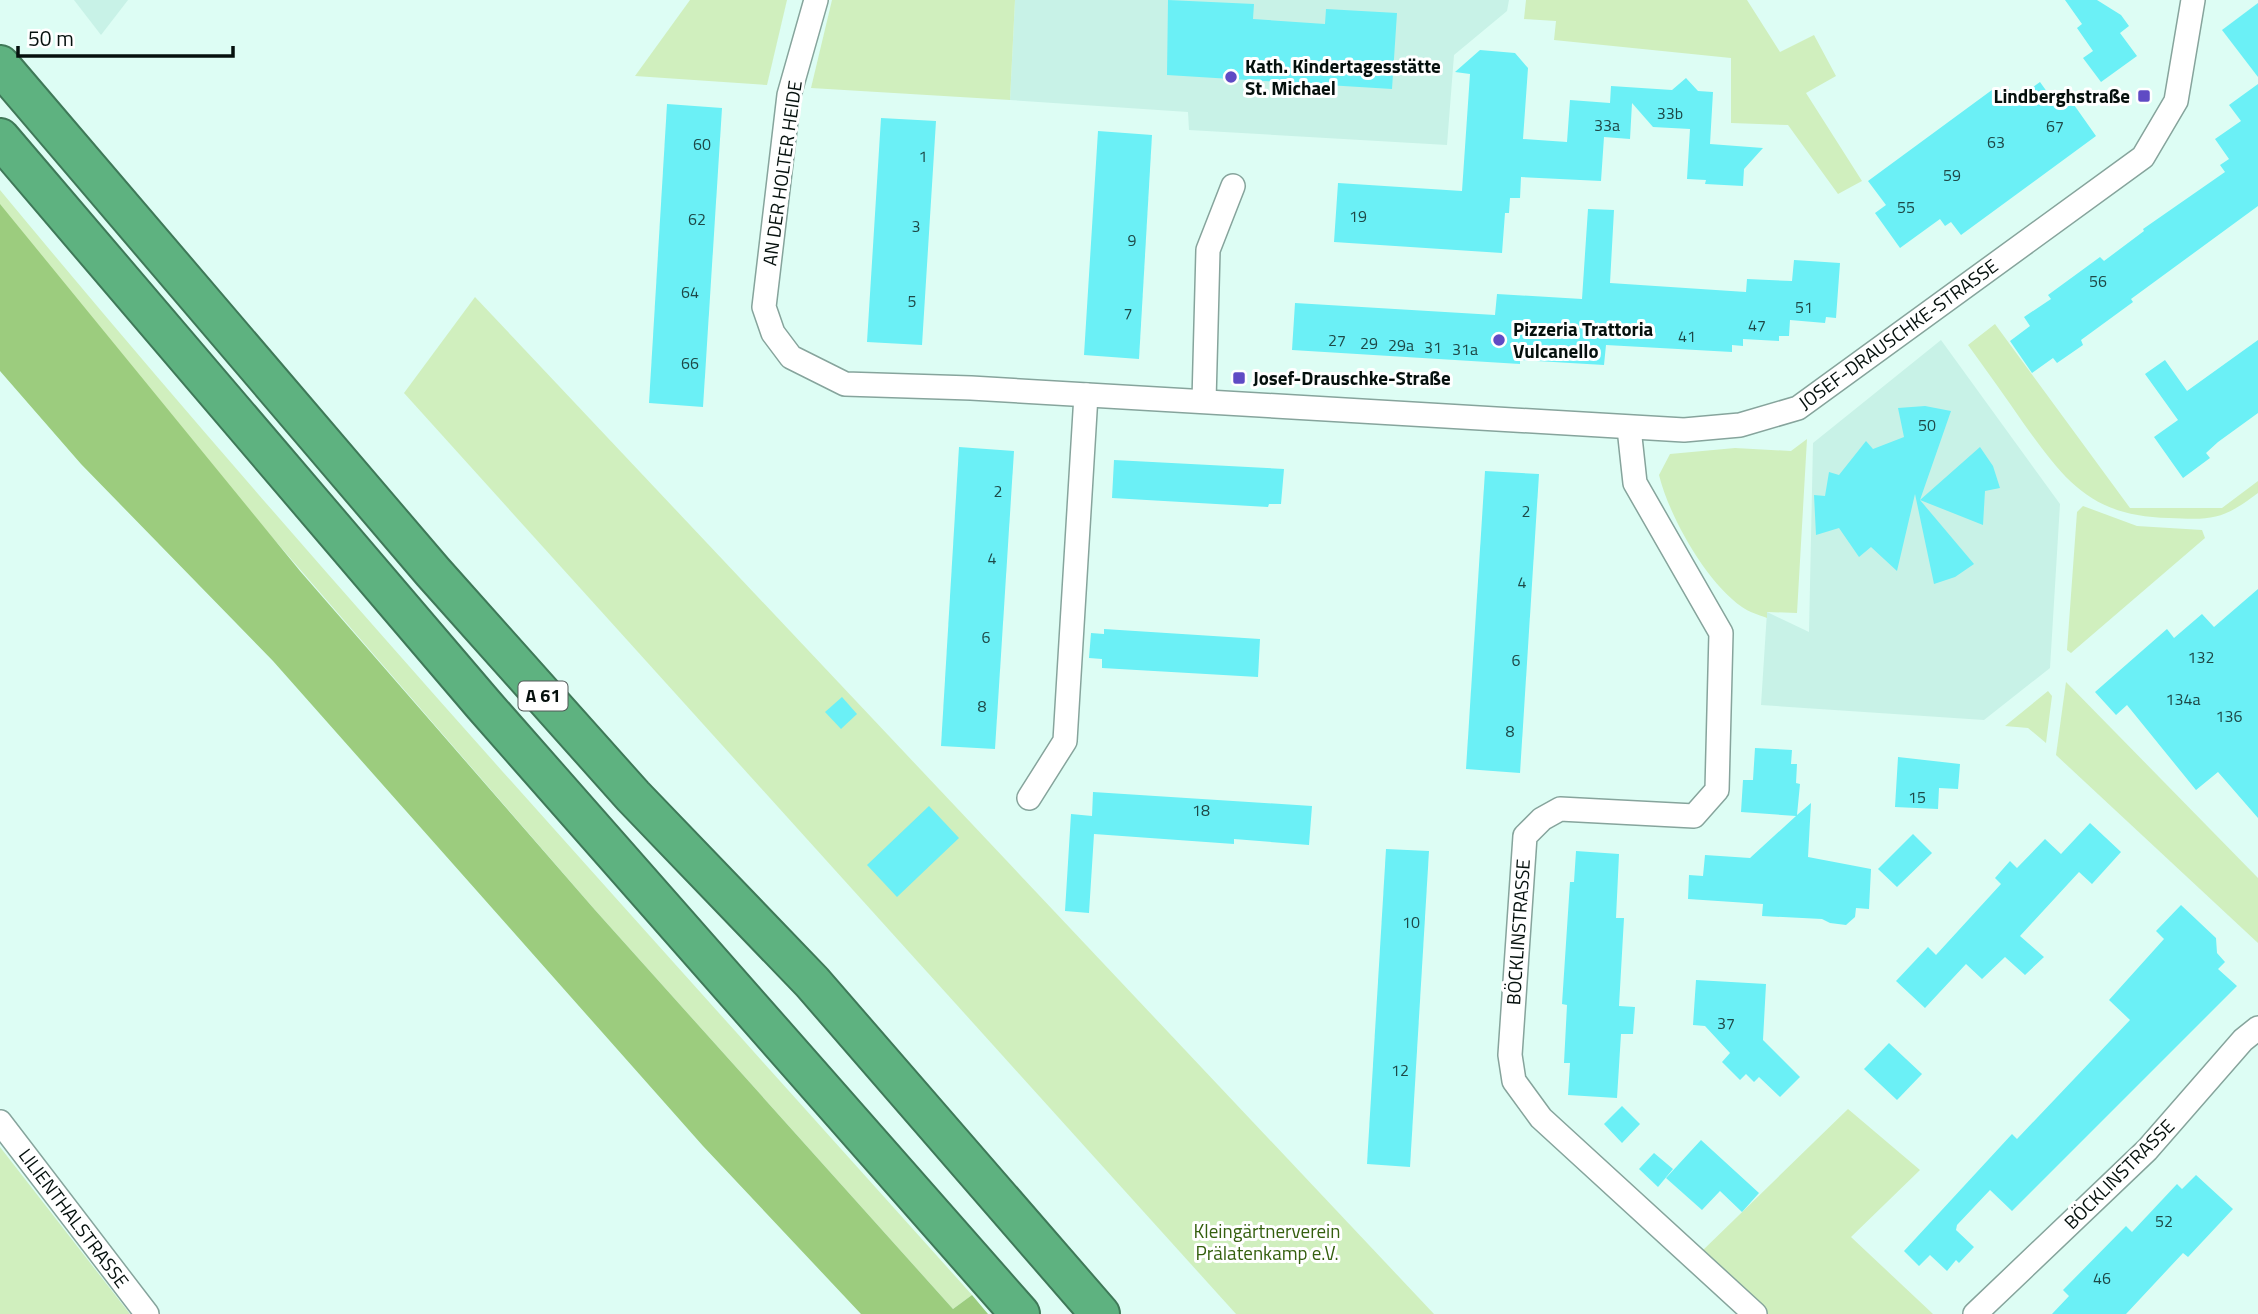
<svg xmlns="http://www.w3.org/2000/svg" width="2258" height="1314" viewBox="0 0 2258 1314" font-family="'Titillium Web',sans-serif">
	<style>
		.built { fill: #c8f2e7 }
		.green { fill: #d0efbe }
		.forest { fill: #9ccc7e }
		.building { fill: #6bf0f6 }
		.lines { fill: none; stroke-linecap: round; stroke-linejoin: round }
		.street-casing { stroke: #86a49c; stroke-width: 26 }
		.highway-casing { stroke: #3f7958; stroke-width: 42 }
		.street { stroke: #fff; stroke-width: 23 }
		.highway { stroke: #5eb280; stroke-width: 38 }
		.poi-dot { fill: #5f4bc4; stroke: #fff; stroke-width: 2.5 }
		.labels { text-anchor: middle; stroke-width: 6; stroke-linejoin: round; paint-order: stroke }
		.number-label { font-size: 16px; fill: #1e4847 }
		.shield { fill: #fff; stroke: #505856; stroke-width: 2 }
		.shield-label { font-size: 18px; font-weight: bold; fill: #05100d }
		.poi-label { font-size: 19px; font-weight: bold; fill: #05100d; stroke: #fff; text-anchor: start }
		.street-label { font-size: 19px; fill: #05100d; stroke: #fff }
		.park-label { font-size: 19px; fill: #345f0e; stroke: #fff }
	</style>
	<rect width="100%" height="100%" fill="#ddfdf4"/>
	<g class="built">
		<polygon points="74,0 128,0 101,35"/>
		<polygon points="1015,0 1509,0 1507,11 1454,55 1447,145 1189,130 1188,112 1010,100"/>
		<polygon points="1941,340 2060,504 2050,668 1984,720 1761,705 1767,612 1809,632 1813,443"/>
	</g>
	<g class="green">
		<polygon points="690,0 787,0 767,85 635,76"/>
		<polygon points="832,0 1015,0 1010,100 811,88"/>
		<polygon points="1526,0 1747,0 1780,52 1814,35 1836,76 1806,93 1862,181 1838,194 1788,125 1731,123 1731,58 1554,40 1556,21 1524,19"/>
		<path d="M0,190C313,568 645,929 972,1295L953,1309L595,910L0,223Z"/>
		<polygon points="475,297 1434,1314 1236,1314 404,393"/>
		<path d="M1995,324L2130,508H2222L2258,481V493C2222,520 2213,520 2169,518C2091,516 2066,482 2024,424C2006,398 1987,371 1968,345Z"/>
		<path d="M1807,439L1797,613L1767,612V618C1759,615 1749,612 1742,607C1706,582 1669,516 1659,475L1670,454L1735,448L1791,451Z"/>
		<polygon points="2083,506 2137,526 2202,530 2205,538 2071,653 2067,650 2077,512"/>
		<polygon points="2066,682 2258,878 2258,943 2056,755"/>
		<polygon points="2048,691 2052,696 2046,743 2028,728 2005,726"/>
		<polygon points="1848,1109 1920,1170 1851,1237 1933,1314 1766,1314 1701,1252"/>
		<polygon points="0,1147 130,1314 0,1314"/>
	</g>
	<polygon class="forest" points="0,204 300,571 595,910 953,1309 972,1295 988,1314 861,1314 703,1146 273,661 81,464 0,371"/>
	<g class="building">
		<polygon points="1168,0 1254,4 1253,19 1325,24 1326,9 1397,13 1392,89 1167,75"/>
		<polygon points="2065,0 2097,0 2121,15 2129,26 2120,33 2137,56 2101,82 2083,58 2093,51 2077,28 2082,24"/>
		<polygon points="2258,3 2258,77 2222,30"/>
		<polygon points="1480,50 1515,53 1528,68 1523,139 1567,142 1570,100 1610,103 1611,86 1672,90 1686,78 1698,91 1713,92 1710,144 1763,148 1744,169 1743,186 1705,184 1706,180 1687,179 1690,129 1653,127 1632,103 1630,139 1604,137 1601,181 1521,177 1520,198 1510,198 1509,213 1505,213 1502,253 1334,242 1338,183 1462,191 1470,74 1455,72"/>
		<polygon points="2040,82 2060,110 2072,102 2096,136 1961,235 1951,222 1945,226 1940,219 1900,248 1875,213 1886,205 1868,181 1996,87 2000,92 2008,87 2016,99"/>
		<polygon points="2258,84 2258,206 2131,299 2133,302 2081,340 2083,345 2057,363 2053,358 2032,373 2010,341 2030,326 2024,317 2051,299 2048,295 2100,257 2104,261 2144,231 2143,229 2225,172 2220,165 2229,159 2215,139 2241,121 2229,105"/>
		<polygon points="667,104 722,108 703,407 649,403"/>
		<polygon points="881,118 936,121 922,345 867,342"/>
		<polygon points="1098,131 1152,135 1139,359 1084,355"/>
		<polygon points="1588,209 1614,210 1610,283 1746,292 1747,279 1792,281 1794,260 1840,263 1836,318 1826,317 1825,323 1790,320 1789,336 1779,336 1779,341 1743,339 1743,346 1732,345 1732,352 1606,345 1604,365 1520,360 1520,364 1292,350 1295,303 1495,315 1497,294 1582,299"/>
		<polygon points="2258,340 2258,413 2218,442 2206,453 2210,458 2183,478 2154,437 2178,420 2145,374 2165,360 2187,391"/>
		<polygon points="1925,406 1951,411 1920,500 1980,447 1993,466 2000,488 1985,491 1983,525 1920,500 1974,564 1955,577 1934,584 1915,494 1897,571 1871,547 1859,557 1839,528 1816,535 1814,495 1825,496 1829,472 1839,475 1866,441 1873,449 1904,437 1898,408"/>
		<polygon points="959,447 1014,451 995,749 941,746"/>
		<polygon points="1114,460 1284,469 1281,504 1269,504 1268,507 1112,498"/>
		<polygon points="1485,471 1539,474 1520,773 1466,769"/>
		<polygon points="2258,589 2258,818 2218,772 2196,790 2127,705 2116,715 2095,692 2167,629 2174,638 2202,614 2214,627"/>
		<polygon points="1104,629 1260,639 1258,677 1102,668 1102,659 1089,658 1091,633 1104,634"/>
		<polygon points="842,697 857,714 841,729 825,712"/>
		<polygon points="1755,748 1792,750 1791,764 1797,764 1796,783 1800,784 1797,815 1811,803 1808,857 1871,869 1869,909 1856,908 1855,917 1846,925 1830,923 1822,919 1762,916 1763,904 1688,899 1689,875 1703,876 1705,855 1750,858 1796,816 1741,812 1743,780 1753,780"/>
		<polygon points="1898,757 1960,764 1958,789 1939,788 1938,809 1895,807"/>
		<polygon points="1093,792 1312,806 1309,845 1234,839 1234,844 1094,834 1089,913 1065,911 1071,814 1092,816"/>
		<polygon points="929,806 959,838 897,897 867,865"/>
		<polygon points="2090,823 2121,852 2092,884 2079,872 2020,936 2044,957 2025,975 2005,957 1982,979 1966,964 1925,1008 1896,981 1928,947 1936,955 2001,884 1995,878 2010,861 2017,868 2045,839 2061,854"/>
		<polygon points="1913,834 1932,853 1897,887 1878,869"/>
		<polygon points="1386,849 1429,851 1410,1167 1367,1164"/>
		<polygon points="1576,851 1619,854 1616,918 1624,918 1619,1006 1635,1007 1633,1034 1621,1034 1617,1098 1568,1095 1570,1063 1564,1063 1567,1005 1562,1004 1570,882 1574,882"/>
		<polygon points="2181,905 2216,938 2217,953 2225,962 2218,969 2237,986 2012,1211 1990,1190 1957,1225 1956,1230 1974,1247 1959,1263 1956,1260 1947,1271 1930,1255 1919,1266 1904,1251 2012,1134 2017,1139 2130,1020 2109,1000 2164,939 2156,931"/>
		<polygon points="1696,980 1766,984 1763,1040 1800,1077 1780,1097 1759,1077 1754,1082 1746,1074 1740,1080 1722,1062 1730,1053 1705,1026 1693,1025"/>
		<polygon points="1889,1043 1922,1074 1897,1100 1864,1069"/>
		<polygon points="1622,1106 1640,1124 1622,1143 1604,1124"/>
		<polygon points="1701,1140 1759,1193 1742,1212 1720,1191 1702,1210 1666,1178"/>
		<polygon points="1654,1153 1673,1169 1658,1187 1639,1169"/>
		<polygon points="2196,1175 2233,1209 2188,1257 2183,1253 2126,1314 2052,1314 2069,1296 2063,1290 2126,1226 2132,1232 2177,1184 2182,1189"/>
	</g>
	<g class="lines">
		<g class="street-casing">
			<g id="street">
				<polyline points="816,0 789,95 764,307 773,333 791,357 845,384 971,388 1684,430 1740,425 1798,408 2143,157 2176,101 2193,0"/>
				<polyline points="1204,401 1208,250 1233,186"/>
				<polyline points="1629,428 1635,483 1721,633 1717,790 1694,816 1560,809 1542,819 1525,836 1510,1055 1514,1081 1541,1118 1755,1314"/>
				<polyline points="1029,798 1065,741 1086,395"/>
				<polyline points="0,1122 147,1314"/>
				<polyline points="1975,1314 2147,1150 2243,1040 2258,1028"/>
			</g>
		</g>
		<g class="highway-casing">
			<g id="highway">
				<polyline points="0,65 433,572 633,796 812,982 1100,1314"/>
				<polyline points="0,138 483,704 1020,1314"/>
			</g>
		</g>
		<use href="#street" class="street"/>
		<use href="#highway" class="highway"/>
	</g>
	<g class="poi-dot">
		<circle cx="1231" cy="77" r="7"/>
		<rect x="2137" y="89" width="14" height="14" rx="3.5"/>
		<circle cx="1499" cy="340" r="7"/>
		<rect x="1232" y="371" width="14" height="14" rx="3.5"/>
	</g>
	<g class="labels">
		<g class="number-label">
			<text x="1670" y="119">33b</text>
			<text x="1607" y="131">33a</text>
			<text x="2055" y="132">67</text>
			<text x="1996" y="148">63</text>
			<text x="702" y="150">60</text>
			<text x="923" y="162">1</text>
			<text x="1952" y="181">59</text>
			<text x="1906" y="213">55</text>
			<text x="1358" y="222">19</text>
			<text x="697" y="225">62</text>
			<text x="916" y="232">3</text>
			<text x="1132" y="246">9</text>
			<text x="2098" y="287">56</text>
			<text x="690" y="298">64</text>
			<text x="912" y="307">5</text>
			<text x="1804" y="313">51</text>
			<text x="1128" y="319">7</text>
			<text x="1757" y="331">47</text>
			<text x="1687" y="342">41</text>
			<text x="1337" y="346">27</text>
			<text x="1369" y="349">29</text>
			<text x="1401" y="351">29a</text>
			<text x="1433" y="353">31</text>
			<text x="1465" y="355">31a</text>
			<text x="690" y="369">66</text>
			<text x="1927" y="431">50</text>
			<text x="998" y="497">2</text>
			<text x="1526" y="517">2</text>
			<text x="992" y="564">4</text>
			<text x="1522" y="588">4</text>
			<text x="986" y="643">6</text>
			<text x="2201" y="663">132</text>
			<text x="1516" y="666">6</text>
			<text x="2183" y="705">134a</text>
			<text x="982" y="712">8</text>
			<text x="2229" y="722">136</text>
			<text x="1510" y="737">8</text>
			<text x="1917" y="803">15</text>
			<text x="1201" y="816">18</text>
			<text x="1411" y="928">10</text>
			<text x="1726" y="1029">37</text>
			<text x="1400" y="1076">12</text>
			<text x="2164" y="1227">52</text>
			<text x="2102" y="1284">46</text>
		</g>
		<rect class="shield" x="518.5" y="681.5" width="49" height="29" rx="5"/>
		<g class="shield-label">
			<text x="543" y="702">A 61</text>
		</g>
		<g class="poi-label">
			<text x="1245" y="73">Kath. Kindertagesstätte<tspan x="1245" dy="22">St. Michael</tspan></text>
			<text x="2130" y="103" text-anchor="end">Lindberghstraße</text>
			<text x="1513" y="336">Pizzeria Trattoria<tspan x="1513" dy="22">Vulcanello</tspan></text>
			<text x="1253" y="385">Josef-Drauschke-Straße</text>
		</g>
		<g class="street-label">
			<text transform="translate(782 173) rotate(-82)" y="7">AN DER HOLTER HEIDE</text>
			<text transform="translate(1898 334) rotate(-36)" y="7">JOSEF-DRAUSCHKE-STRASSE</text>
			<text transform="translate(1518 932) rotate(-86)" y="7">BÖCKLINSTRASSE</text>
			<text transform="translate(2119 1174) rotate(-45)" y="7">BÖCKLINSTRASSE</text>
			<text transform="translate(74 1218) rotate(53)" y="7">LILIENTHALSTRASSE</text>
		</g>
		<g class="park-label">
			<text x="1267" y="1238">Kleingärtnerverein<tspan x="1267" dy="22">Prälatenkamp e.V.</tspan></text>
		</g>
	</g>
	<path d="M18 46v10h215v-10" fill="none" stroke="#05100d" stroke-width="3.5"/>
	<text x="28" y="46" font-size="21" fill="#05100d" stroke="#ffffff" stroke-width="5" paint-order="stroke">50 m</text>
</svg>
